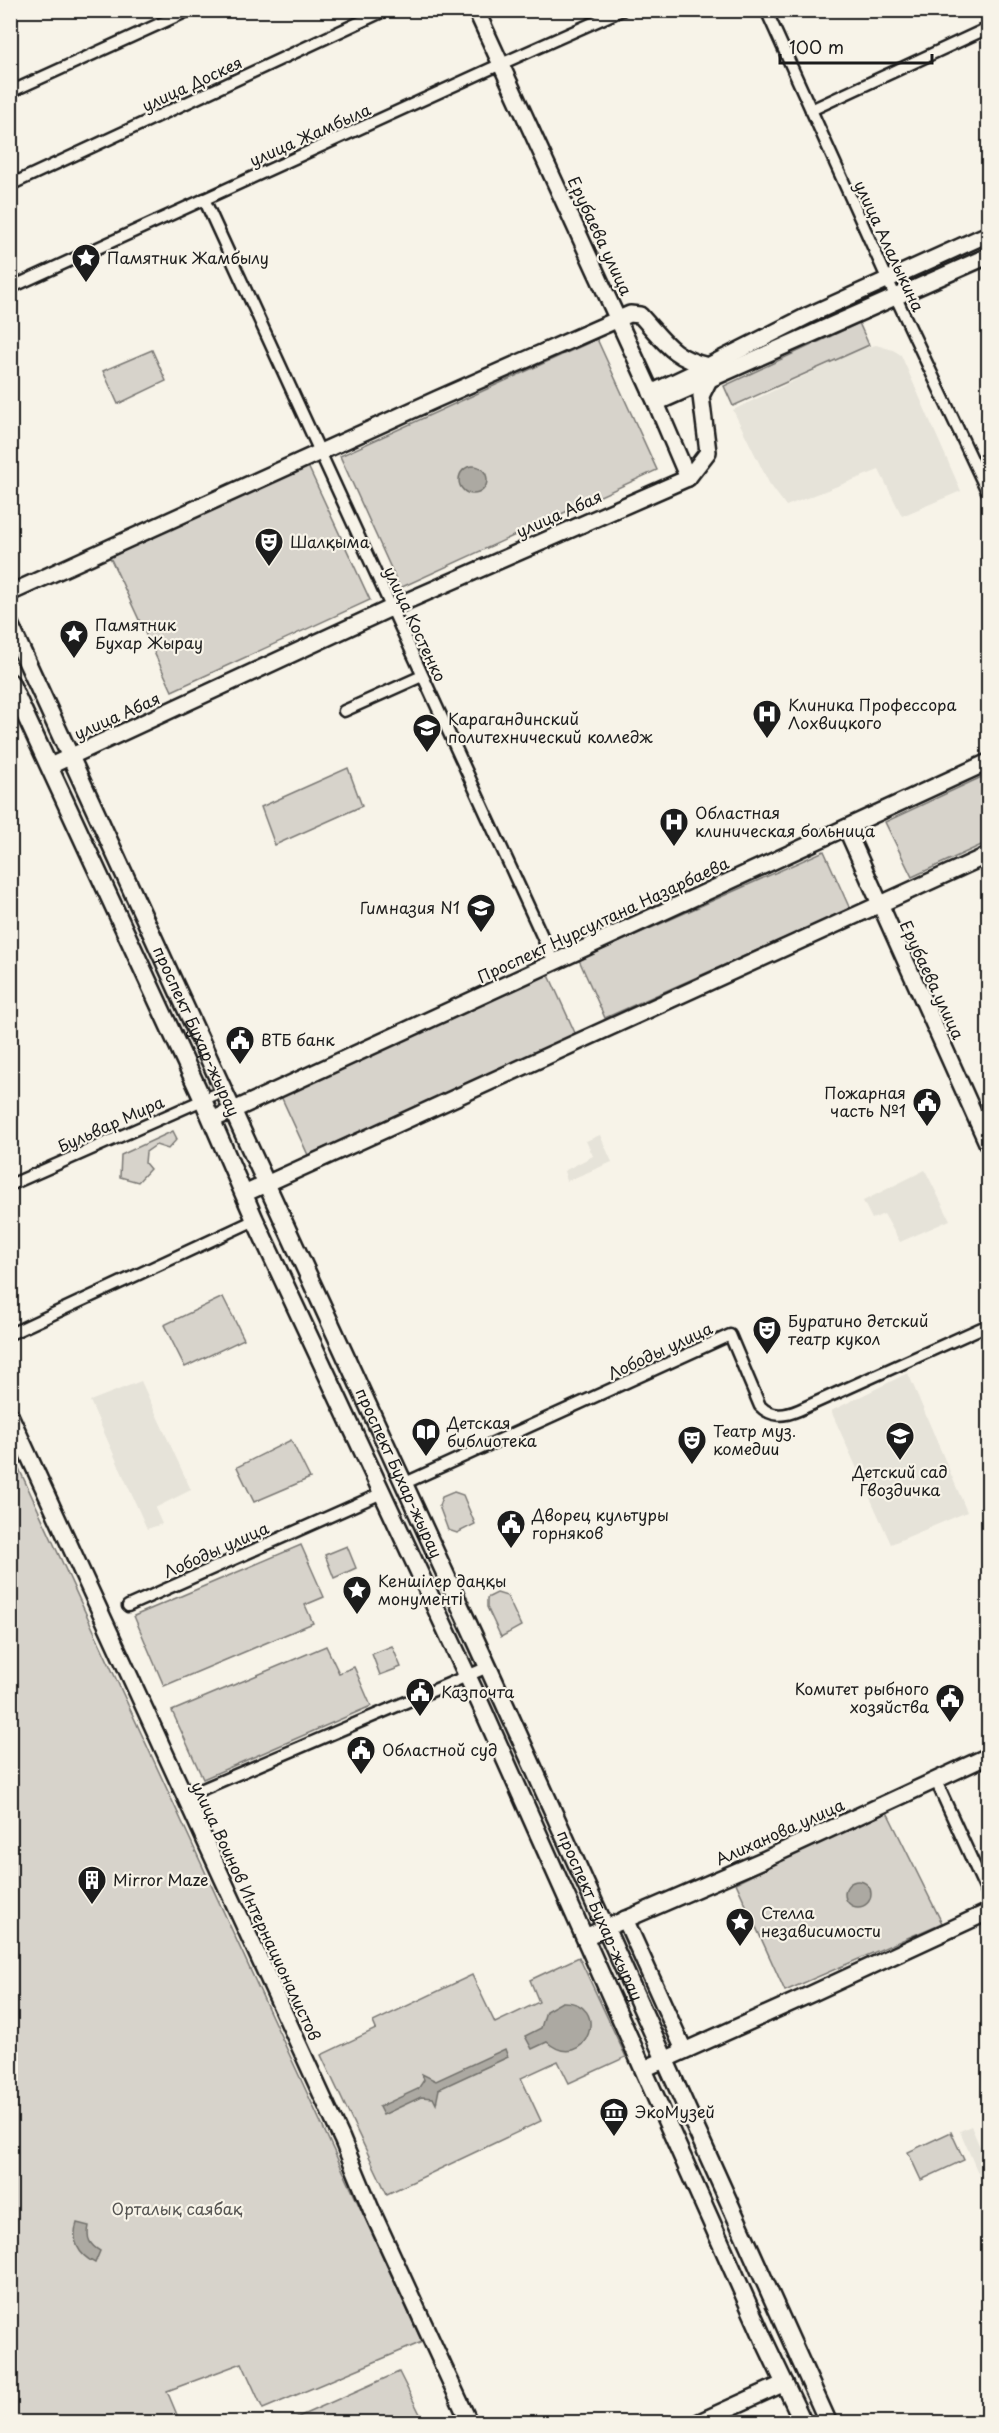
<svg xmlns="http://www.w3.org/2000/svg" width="999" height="2433" viewBox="0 0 999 2433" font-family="'Playpen Sans',sans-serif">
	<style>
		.built { fill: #e6e3d9 }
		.green { fill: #d7d3cb; stroke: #7a7874; stroke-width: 1.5 }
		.water { fill: #aca9a2; stroke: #72716c; stroke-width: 1.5 }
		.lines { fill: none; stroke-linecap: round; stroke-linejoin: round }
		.street-casing { stroke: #1c1c1c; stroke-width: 15 }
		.secondary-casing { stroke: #1c1c1c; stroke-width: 20 }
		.primary-casing { stroke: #1c1c1c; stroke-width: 21 }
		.street { stroke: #f7f3e8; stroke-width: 10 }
		.secondary { stroke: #f7f3e8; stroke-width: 15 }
		.primary { stroke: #f7f3e8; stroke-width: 16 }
		.labels { text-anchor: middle; stroke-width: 4.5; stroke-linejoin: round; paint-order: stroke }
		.street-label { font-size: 16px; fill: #1c1c1c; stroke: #f7f3e8 }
		.poi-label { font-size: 16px; fill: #1c1c1c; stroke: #f7f3e8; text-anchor: start }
		.park-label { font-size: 16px; fill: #545351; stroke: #f7f3e8 }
	</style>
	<rect width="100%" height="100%" fill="#f7f3e8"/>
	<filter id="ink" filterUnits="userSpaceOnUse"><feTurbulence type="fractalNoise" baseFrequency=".0167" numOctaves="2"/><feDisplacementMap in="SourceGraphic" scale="12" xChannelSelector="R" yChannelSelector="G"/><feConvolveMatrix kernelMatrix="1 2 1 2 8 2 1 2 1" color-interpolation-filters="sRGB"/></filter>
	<g filter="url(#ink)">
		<g class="built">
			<polygon points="876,345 893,350 901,355 961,491 902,516 879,470 786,506 769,483 733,410 860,349"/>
			<polygon points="600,1135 612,1162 567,1181 564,1171 593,1156 586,1141"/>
			<polygon points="925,1170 950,1220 900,1242 884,1214 872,1219 863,1201"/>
			<polygon points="908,1373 967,1512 891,1544 831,1411"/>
			<polygon points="141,1381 191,1490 155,1508 162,1524 147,1529 90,1401"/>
			<polygon points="971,2126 988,2166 988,2177 981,2180 960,2131"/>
		</g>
		<g class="green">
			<polygon points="859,323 869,345 733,406 724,386"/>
			<polygon points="597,339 657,470 400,588 340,456"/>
			<polygon points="152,350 166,381 118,404 103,371"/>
			<polygon points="308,466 370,600 172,691 110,557"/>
			<polygon points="348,768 362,806 275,845 261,807"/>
			<polygon points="988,774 988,842 912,877 885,822"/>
			<polygon points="824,851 850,909 605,1018 579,960"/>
			<polygon points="548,973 576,1035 308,1155 280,1094"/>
			<polygon points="173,1131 177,1139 168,1149 156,1145 146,1152 145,1163 150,1169 138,1182 120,1177 121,1155"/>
			<polygon points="223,1297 244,1339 185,1367 164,1325"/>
			<polygon points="291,1440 310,1478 254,1502 237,1467"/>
			<polygon points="10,1449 422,2342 263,2409 242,2363 167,2391 180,2422 11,2422"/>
			<polygon points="454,1492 463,1495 475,1524 457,1533 448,1530 439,1506 442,1497"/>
			<polygon points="301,1545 324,1597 305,1605 313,1623 164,1686 134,1616"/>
			<polygon points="347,1546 356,1568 334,1578 325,1555"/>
			<polygon points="497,1593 507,1596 521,1626 501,1637 487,1607 487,1598"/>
			<polygon points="326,1646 339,1673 354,1667 371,1706 203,1779 172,1711"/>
			<polygon points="392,1646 401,1667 380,1675 372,1654"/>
			<polygon points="886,1810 942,1923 785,1991 736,1883"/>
			<polygon points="579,1957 626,2057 569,2083 558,2061 521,2078 541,2121 387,2194 321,2055 376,2029 373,2022 472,1975 495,2023 539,2002 530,1980"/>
			<polygon points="951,2132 964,2160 921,2180 908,2152"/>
			<polygon points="399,2372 424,2422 287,2422"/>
		</g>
		<g class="water">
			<circle cx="473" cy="480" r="14"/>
			<circle cx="858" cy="1894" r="13"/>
			<path d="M562,2002C613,2000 586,2076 547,2042L532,2049L525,2036L541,2028L546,2011Z"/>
			<polygon points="505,2049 508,2057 439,2089 436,2104 433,2098 421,2097 383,2115 379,2107 418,2089 424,2080 422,2074 436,2081"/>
			<path d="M77,2223L89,2226C86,2239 90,2245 100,2251L95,2263C78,2255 71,2240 77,2223Z"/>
		</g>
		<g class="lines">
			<g class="street-casing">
				<g id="street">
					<polyline points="766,10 891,287 988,493"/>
					<polyline points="10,92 190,10"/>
					<polyline points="811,110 988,28"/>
					<polyline points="10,185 386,10"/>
					<polyline points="204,199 554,962"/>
					<polyline points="10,288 501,64 622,10"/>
					<polyline points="344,711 422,676"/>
					<polyline points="10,1185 223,1091"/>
					<polyline points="10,1334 255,1220"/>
					<path d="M403,1484L730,1335L760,1406C772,1418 785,1416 799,1410L988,1325"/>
					<polyline points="128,1606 382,1493"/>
					<polyline points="936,1781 988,1895"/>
					<polyline points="184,1797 488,1667"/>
				</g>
			</g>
			<g class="secondary-casing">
				<g id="secondary">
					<polyline points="476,10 656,403 688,478"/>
					<polyline points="651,393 708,366 809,315 988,234"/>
					<polyline points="656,403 988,256"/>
					<path d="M10,593L437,399L630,314L640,315C664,341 672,358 708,366"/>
					<polyline points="50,766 391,608 688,478 708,452 701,396 709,380"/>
					<polyline points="846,828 988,1145"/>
					<polyline points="212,1120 988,762"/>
					<polyline points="244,1194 988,855"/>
					<polyline points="10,1415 342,2139 371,2209 469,2422"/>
					<polyline points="625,1919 684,2050"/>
					<polyline points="585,1937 763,1860 988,1756"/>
					<polyline points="644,2069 811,1994 988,1912"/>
					<polyline points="699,2422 785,2383"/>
				</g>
			</g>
			<g class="primary-casing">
				<g id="primary">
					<path id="s1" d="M10,625L488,1667L828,2422"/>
					<polyline points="10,682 203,1100 255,1220 480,1703 764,2340 803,2422"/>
				</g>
			</g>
			<use href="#street" class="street"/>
			<use href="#secondary" class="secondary"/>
			<use href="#primary" class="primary"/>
		</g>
	</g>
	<defs>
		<g id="sight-pin" transform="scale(1.5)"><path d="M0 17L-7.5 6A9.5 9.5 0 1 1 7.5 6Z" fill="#1c1c1c" stroke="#f7f3e8"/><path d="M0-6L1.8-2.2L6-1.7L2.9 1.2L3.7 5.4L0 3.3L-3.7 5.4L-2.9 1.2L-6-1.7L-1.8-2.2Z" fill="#fff"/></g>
		<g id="theatre-pin" transform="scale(1.5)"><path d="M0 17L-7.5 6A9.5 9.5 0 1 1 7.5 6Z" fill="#1c1c1c" stroke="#f7f3e8"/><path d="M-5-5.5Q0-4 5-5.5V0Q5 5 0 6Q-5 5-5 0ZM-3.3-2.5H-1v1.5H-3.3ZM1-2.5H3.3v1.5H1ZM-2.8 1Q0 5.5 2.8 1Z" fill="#fff"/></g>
		<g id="hospital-pin" transform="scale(1.5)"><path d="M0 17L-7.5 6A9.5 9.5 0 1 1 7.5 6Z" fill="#1c1c1c" stroke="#f7f3e8"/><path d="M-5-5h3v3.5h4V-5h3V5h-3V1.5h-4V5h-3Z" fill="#fff"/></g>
		<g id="university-pin" transform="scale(1.5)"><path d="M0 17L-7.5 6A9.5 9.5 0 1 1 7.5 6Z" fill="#1c1c1c" stroke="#f7f3e8"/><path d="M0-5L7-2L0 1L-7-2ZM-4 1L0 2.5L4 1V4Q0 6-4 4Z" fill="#fff"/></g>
		<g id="school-pin" transform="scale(1.5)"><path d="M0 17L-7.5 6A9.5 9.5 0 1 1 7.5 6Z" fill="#1c1c1c" stroke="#f7f3e8"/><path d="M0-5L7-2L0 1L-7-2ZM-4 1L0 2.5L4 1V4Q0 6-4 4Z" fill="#fff"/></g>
		<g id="civic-pin" transform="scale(1.5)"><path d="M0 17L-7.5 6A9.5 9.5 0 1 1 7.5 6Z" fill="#1c1c1c" stroke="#f7f3e8"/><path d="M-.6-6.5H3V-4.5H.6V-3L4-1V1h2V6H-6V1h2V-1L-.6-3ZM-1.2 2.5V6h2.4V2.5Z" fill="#fff"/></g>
		<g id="library-pin" transform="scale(1.5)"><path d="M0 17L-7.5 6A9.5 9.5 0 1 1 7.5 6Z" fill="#1c1c1c" stroke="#f7f3e8"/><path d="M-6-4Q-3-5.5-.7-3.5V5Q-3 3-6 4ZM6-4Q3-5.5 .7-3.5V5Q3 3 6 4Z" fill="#fff"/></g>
		<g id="building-pin" transform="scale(1.5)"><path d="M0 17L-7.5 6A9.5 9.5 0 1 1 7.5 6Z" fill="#1c1c1c" stroke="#f7f3e8"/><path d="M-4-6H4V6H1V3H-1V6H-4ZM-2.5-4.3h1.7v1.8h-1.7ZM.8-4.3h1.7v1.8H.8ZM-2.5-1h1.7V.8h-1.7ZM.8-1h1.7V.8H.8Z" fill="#fff"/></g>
		<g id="museum-pin" transform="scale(1.5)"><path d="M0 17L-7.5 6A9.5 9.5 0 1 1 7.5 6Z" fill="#1c1c1c" stroke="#f7f3e8"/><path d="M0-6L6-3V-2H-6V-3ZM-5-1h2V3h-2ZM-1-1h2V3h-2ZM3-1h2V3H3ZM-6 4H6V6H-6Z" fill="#fff"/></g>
	</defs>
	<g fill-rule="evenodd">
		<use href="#sight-pin" x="86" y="258"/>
		<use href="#theatre-pin" x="269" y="542"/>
		<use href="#sight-pin" x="74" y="634"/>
		<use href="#hospital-pin" x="767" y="714"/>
		<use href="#university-pin" x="427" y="728"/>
		<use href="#hospital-pin" x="674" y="822"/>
		<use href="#school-pin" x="481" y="908"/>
		<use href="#civic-pin" x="240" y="1040"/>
		<use href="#civic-pin" x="927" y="1102"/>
		<use href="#theatre-pin" x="767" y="1330"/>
		<use href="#library-pin" x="426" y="1432"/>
		<use href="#school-pin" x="900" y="1436"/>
		<use href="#theatre-pin" x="692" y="1440"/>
		<use href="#civic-pin" x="511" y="1524"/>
		<use href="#sight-pin" x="357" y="1590"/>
		<use href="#civic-pin" x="420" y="1692"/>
		<use href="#civic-pin" x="950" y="1698"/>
		<use href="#civic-pin" x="361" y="1750"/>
		<use href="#building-pin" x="92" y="1880"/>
		<use href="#sight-pin" x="740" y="1922"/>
		<use href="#museum-pin" x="614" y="2112"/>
	</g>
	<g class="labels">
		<g class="street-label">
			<text transform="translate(192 84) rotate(-25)" y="6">улица Доскея</text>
			<text transform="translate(310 135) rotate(-24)" y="6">улица Жамбыла</text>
			<text transform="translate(600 236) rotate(65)" y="6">Ерубаева улица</text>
			<text transform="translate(889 246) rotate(65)" y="6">улица Алалыкина</text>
			<text transform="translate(559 514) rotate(-24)" y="6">улица Абая</text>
			<text transform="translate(415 624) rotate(65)" y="6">улица Костенко</text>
			<text transform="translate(117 716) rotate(-24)" y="6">улица Абая</text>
			<text transform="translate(603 920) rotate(-25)" y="6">Проспект Нурсултана Назарбаева</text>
			<text transform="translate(932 980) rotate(65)" y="6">Ерубаева улица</text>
			<text dy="6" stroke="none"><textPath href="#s1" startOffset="447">проспект Бухар-жырау</textPath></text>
			<text transform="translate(111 1124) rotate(-24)" y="6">Бульвар Мира</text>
			<text transform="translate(660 1351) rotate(-25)" y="6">Лободы улица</text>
			<text dy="6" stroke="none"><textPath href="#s1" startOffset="933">проспект Бухар-жырау</textPath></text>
			<text transform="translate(216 1550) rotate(-24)" y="6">Лободы улица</text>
			<text transform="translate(780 1832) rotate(-24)" y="6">Алиханова улица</text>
			<text transform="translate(256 1911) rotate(65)" y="6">улица Воинов Интернационалистов</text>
			<text dy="6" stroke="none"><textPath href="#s1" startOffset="1419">проспект Бухар-жырау</textPath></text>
		</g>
		<g class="poi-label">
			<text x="107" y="264">Памятник Жамбылу</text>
			<text x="290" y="548">Шалқыма</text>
			<text x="95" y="631">Памятник<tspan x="95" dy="18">Бухар Жырау</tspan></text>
			<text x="788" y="711">Клиника Профессора<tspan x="788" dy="18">Лохвицкого</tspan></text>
			<text x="448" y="725">Карагандинский<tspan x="448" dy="18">политехнический колледж</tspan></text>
			<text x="695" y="819">Областная<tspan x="695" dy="18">клиническая больница</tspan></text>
			<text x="460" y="914" text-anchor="end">Гимназия N1</text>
			<text x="261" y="1046">ВТБ банк</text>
			<text x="906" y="1099" text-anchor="end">Пожарная<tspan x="906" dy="18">часть №1</tspan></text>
			<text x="788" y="1327">Буратино детский<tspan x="788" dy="18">театр кукол</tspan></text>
			<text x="447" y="1429">Детская<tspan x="447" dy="18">библиотека</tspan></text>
			<text x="713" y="1437">Театр муз.<tspan x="713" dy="18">комедии</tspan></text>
			<text x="900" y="1478" text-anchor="middle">Детский сад<tspan x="900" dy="18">Гвоздичка</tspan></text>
			<text x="532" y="1521">Дворец культуры<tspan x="532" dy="18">горняков</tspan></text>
			<text x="378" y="1587">Кеншілер даңқы<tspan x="378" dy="18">монументі</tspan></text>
			<text x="929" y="1695" text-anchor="end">Комитет рыбного<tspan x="929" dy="18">хозяйства</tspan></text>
			<text x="441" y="1698">Казпочта</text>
			<text x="382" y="1756">Областной суд</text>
			<text x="113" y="1886">Mirror Maze</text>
			<text x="761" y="1919">Стелла<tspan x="761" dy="18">независимости</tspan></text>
			<text x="635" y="2118">ЭкоМузей</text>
		</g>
		<g class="park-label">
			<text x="177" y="2215">Орталық саябақ</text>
		</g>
	</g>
	<rect width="999" height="2433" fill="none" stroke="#f7f3e8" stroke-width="36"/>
	<rect x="18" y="18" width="963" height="2397" fill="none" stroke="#1c1c1c" stroke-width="2" filter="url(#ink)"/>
	<path d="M780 54v9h152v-9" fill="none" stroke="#1c1c1c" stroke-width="3"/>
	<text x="789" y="54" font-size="18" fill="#1c1c1c" stroke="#f7f3e8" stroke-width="4.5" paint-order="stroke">100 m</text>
</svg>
